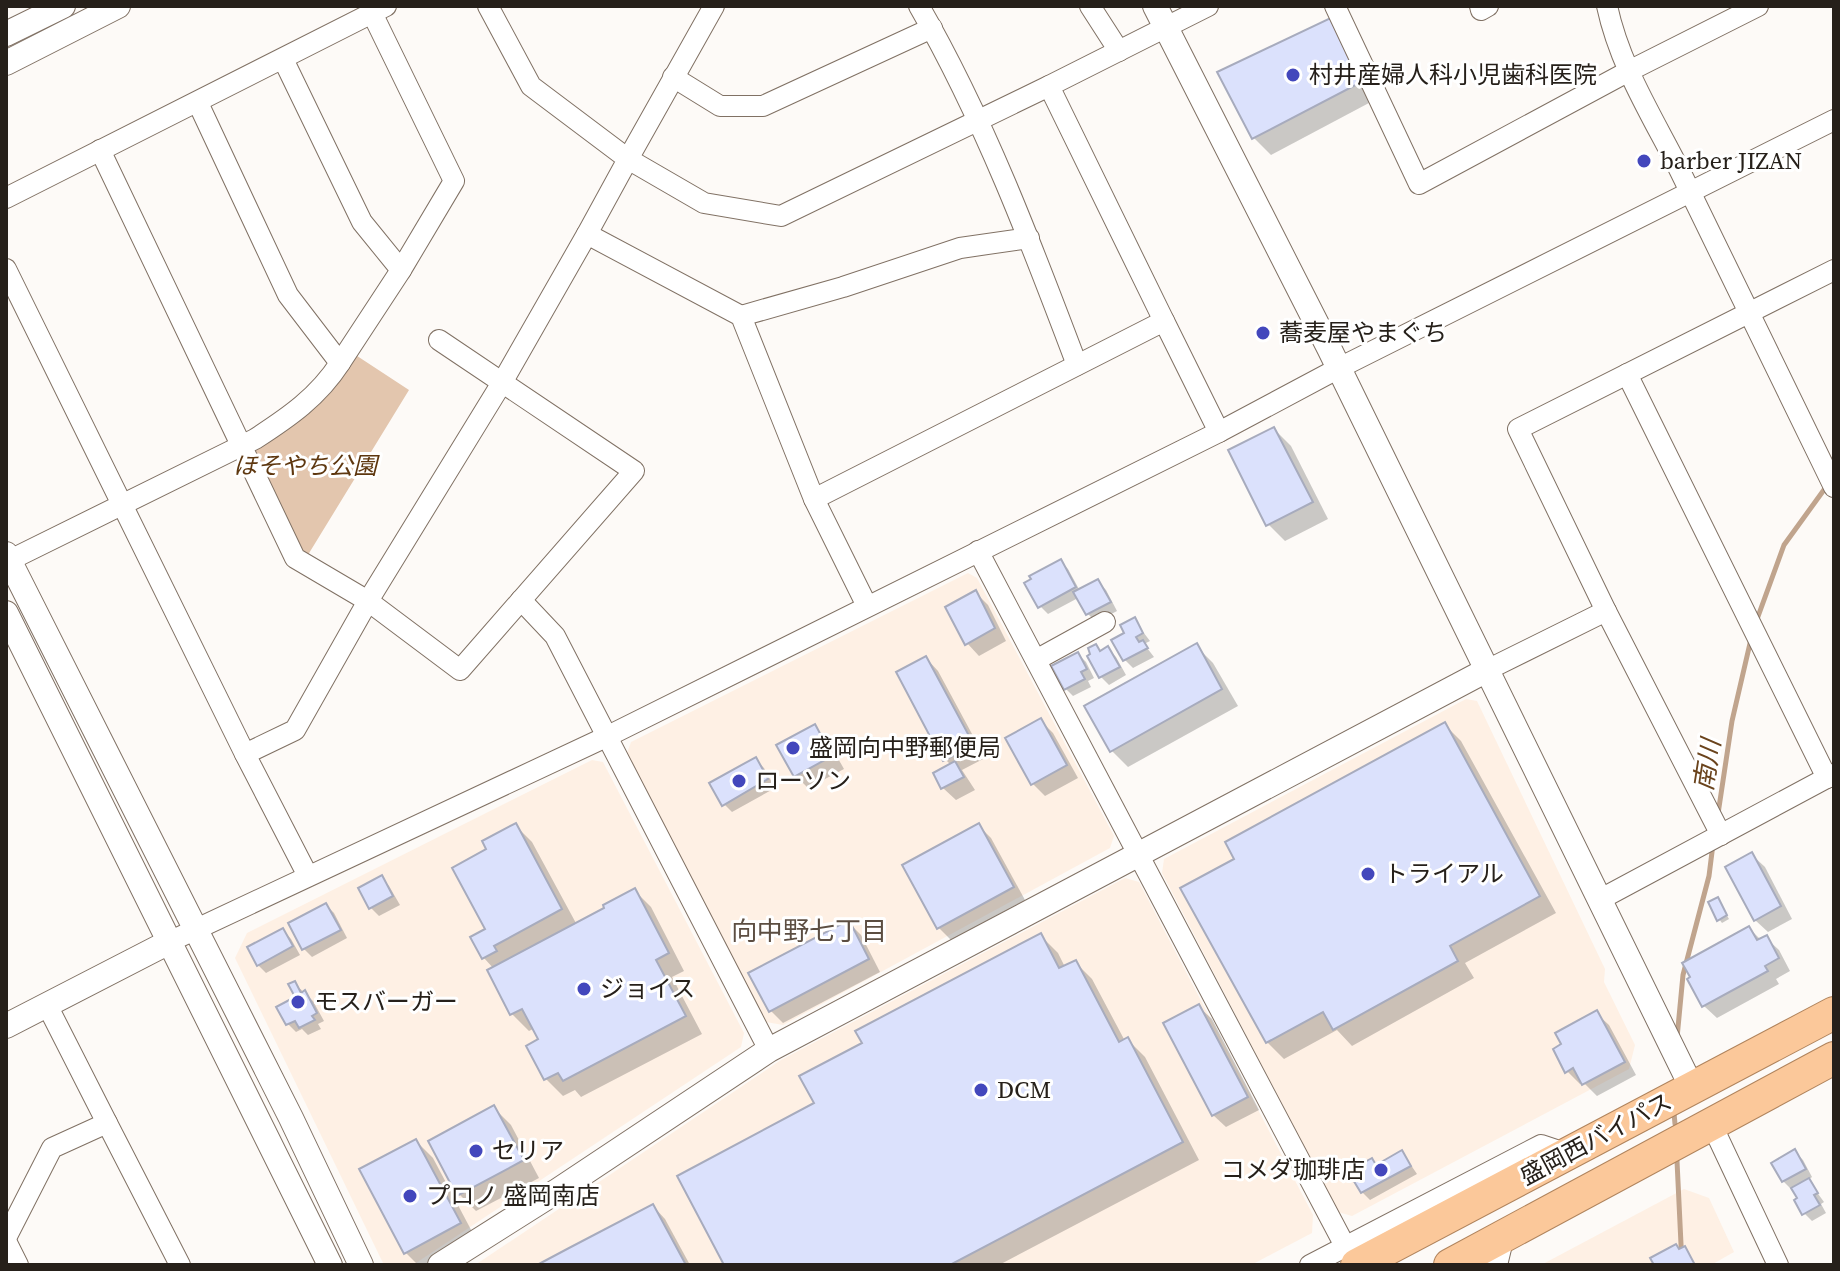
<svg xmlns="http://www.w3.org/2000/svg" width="1840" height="1271" viewBox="0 0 1840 1271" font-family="'Source Serif 4','Noto Sans JP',serif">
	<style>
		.built { fill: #fef0e4 }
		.green { fill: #e3c6ae }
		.shadow { fill: #0003 }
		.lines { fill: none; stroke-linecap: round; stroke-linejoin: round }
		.stream { stroke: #c0a48d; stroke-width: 5 }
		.building { fill: #dbe1fc; stroke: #a7abbd; stroke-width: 2 }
		.minor-casing { stroke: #807164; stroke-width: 22 }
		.tertiary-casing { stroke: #807164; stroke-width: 26 }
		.trunk-casing { stroke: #b0845d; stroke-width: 34 }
		.minor { stroke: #fff; stroke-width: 20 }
		.tertiary { stroke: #fff; stroke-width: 24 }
		.trunk { stroke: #fbc89a; stroke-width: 32 }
		.poi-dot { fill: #4347bc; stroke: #fff; stroke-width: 3 }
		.labels { text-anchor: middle; stroke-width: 6; stroke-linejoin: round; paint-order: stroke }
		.poi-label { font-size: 24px; fill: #26201a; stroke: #fff; text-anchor: start }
		.park-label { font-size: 24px; font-style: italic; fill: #5e370f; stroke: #fff }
		.street-label { font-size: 24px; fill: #26201a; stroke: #fff }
		.water-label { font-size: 26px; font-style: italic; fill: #6a431c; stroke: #fff }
		.neighbourhood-label { font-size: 26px; fill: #5c4e42; stroke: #fff }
	</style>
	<rect width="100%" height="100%" fill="#fdfaf7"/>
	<g class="built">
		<polygon points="968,573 977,578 1114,836 1110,848 783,1025 766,1022 626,756 631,742"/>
		<polygon points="1466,699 1477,701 1605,969 1604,982 1635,1045 1629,1069 1352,1216 1338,1212 1162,873 1164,859"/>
		<polygon points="592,760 603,762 744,1033 741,1047 413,1265 384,1265 235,958 247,933"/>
		<polygon points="1125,878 1139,882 1313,1215 1312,1233 1251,1265 475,1265 781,1060"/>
		<polygon points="1684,1189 1709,1198 1734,1252 1711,1265 1541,1265"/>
	</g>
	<polygon class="green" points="348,350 409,390 303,563 241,446 255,439"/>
	<g class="shadow">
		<polygon points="1338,16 1384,95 1271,155 1254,138 1219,73"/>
		<polygon points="1274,429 1291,446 1328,519 1285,541 1268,524"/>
		<polygon points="1060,561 1068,569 1080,591 1098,582 1106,590 1117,611 1096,622 1088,614 1078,598 1048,614 1040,606"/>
		<polygon points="975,592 988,605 1006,641 979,656 967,643"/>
		<polygon points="1134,620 1150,641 1144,644 1154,657 1133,668 1125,660 1114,641 1127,634"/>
		<polygon points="1095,646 1102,652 1108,649 1116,657 1126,675 1109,685 1101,677 1093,654"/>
		<polygon points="1196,646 1213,663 1238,706 1128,767 1111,750"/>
		<polygon points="1078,654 1086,662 1094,678 1088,681 1091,687 1073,696 1065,688"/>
		<polygon points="926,658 938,671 985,758 962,770 975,790 956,800 943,788 935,774 951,765 945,759"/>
		<polygon points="1041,721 1053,733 1078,778 1045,796 1033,784"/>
		<polygon points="1444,724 1461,741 1556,913 1465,963 1474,978 1352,1046 1337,1030 1284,1059 1267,1042 1237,859"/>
		<polygon points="814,726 827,739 844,769 808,788 796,776"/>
		<polygon points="756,760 764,768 775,788 732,812 724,804"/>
		<polygon points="515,825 532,842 577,925 634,890 651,907 684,971 672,977 702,1034 581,1097 575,1090 563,1096 546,1079 529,1047 541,1040 535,1028 529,1031 512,1014 494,969 484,958 488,930 489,850"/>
		<polygon points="979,826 991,838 1025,900 951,940 939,928"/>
		<polygon points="1752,855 1765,867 1792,919 1768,932 1755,920"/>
		<polygon points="381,878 389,886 400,905 379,916 371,908"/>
		<polygon points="1718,899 1729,919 1722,923 1719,919"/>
		<polygon points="326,905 334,913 347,938 312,957 304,949 291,924"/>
		<polygon points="848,922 861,935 880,972 783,1023 771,1011"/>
		<polygon points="1749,928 1761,940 1766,938 1779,950 1790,971 1776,979 1779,984 1717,1018 1704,1006 1693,978"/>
		<polygon points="283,930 291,939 300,955 266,973 258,965"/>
		<polygon points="1041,936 1058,953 1065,967 1075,962 1092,979 1125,1041 1128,1040 1145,1057 1199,1160 999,1265 726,1265 816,1104 864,1044"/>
		<polygon points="294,983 313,1001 324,1021 318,1024 321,1029 308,1035 302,1029 296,1032 288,1024 298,998"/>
		<polygon points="1199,1007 1212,1019 1259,1110 1226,1127 1213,1115"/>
		<polygon points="1596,1013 1609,1025 1636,1075 1597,1096 1583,1082 1580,1084 1567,1071"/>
		<polygon points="494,1108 511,1125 539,1178 476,1211 459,1194"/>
		<polygon points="416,1141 433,1158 477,1241 431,1265 418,1265 406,1253"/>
		<polygon points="1402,1152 1417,1174 1370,1200 1362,1192 1372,1160 1377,1166"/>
		<polygon points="1795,1152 1803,1160 1812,1177 1808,1180 1824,1202 1821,1204 1826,1213 1812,1221 1804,1213 1793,1188 1791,1189 1783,1181"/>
		<polygon points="653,1206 665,1219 690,1265 542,1265"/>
	</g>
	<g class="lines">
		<g class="stream">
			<polyline points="1756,622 1784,545 1826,487"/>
			<polyline points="1718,814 1732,721 1751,639"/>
			<polyline points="1677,1038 1683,975 1709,876 1713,844"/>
			<polyline points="1674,1113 1675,1124"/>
			<polyline points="1677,1161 1682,1265"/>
		</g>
	</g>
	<g class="building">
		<polygon points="1339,14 1369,78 1252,139 1217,72"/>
		<polygon points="1274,427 1313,502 1266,526 1228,450"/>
		<polygon points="1061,559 1076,587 1038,608 1024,583 1031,579 1029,576"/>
		<polygon points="1098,579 1111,602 1086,615 1073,592"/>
		<polygon points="976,590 995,628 965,645 945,607"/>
		<polygon points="1135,617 1143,633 1136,637 1139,642 1143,640 1148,648 1123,661 1111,640 1124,633 1120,625"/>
		<polygon points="1197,643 1222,689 1110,752 1084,706"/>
		<polygon points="1096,644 1100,651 1108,646 1120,667 1099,678 1087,656 1090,654 1088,648"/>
		<polygon points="1078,652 1087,669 1081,672 1085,679 1064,690 1051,666"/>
		<polygon points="926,656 974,745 943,761 896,672"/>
		<polygon points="1041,718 1067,765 1031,785 1005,738"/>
		<polygon points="1445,722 1540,896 1450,946 1458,961 1333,1030 1323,1012 1266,1043 1180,888 1234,859 1225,842"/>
		<polygon points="815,724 832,756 794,777 776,745"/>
		<polygon points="756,757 768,779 722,806 709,783"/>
		<polygon points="955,761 964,777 941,789 933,773"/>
		<polygon points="516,823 562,909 494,946 497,951 482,959 470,937 485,929 452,868 486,849 482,841"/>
		<polygon points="979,823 1014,887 937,929 902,865"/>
		<polygon points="1752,852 1781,906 1754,921 1725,867"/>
		<polygon points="382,875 393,896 369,909 358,888"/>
		<polygon points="635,888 669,953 656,960 686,1016 563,1081 558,1073 544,1080 526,1046 538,1039 522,1009 510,1015 487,970 604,908 603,905"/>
		<polygon points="1718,897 1727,915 1717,921 1708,902"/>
		<polygon points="326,903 341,930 302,950 288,923"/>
		<polygon points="849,920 869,959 769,1012 748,973"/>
		<polygon points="1749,926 1757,940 1767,935 1779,958 1765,966 1768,971 1702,1007 1687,979 1690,977 1682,963"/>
		<polygon points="283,928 293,946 257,966 247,947"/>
		<polygon points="1041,933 1059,968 1076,960 1119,1042 1128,1037 1183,1142 950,1265 724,1265 677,1176 814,1103 799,1076 862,1043 855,1031"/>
		<polygon points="295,981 301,993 305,990 317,1013 312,1016 315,1020 299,1028 295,1021 286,1025 276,1007 295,997 288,984"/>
		<polygon points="1199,1004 1248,1097 1212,1116 1163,1023"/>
		<polygon points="1597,1010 1625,1062 1582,1085 1573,1068 1565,1073 1553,1049 1561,1044 1555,1033"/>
		<polygon points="494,1105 524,1160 457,1196 428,1141"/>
		<polygon points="416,1139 461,1223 404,1254 359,1169"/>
		<polygon points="1795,1149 1806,1169 1782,1182 1771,1163"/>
		<polygon points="1402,1150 1411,1166 1361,1193 1352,1178 1360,1173 1356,1167 1372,1158 1376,1165"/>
		<polygon points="1809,1178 1818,1193 1814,1195 1820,1205 1802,1215 1794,1200 1797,1198 1791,1188"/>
		<polygon points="653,1204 686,1265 537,1265 569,1248"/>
		<polygon points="1676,1244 1679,1249 1685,1246 1695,1265 1654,1265 1650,1258"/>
	</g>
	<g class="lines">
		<g class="minor-casing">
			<g id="minor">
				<polyline points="488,6 531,86 628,159 587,234"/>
				<polyline points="714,6 628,159 704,203 781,216 1049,86"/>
				<path d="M919,6C984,119 1031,243 1077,365"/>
				<polyline points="1090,6 1119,51"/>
				<polyline points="1335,6 1419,184 1629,71 1758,6"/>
				<polyline points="1480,6 1481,10 1488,6"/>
				<path d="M1607,6C1620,67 1654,119 1681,173C1733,278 1783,383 1834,487"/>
				<polyline points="372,13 454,181 401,270"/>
				<polyline points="283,59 362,222 401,270 340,363"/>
				<polyline points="673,77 720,106 763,106 932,28"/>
				<polyline points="100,150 295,558 368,601 460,670 634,471 439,340"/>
				<polyline points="6,198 386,6"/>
				<polyline points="6,269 245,754 308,876"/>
				<polyline points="741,316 843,287 960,248 1029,238"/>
				<polyline points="1164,321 1049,86 1208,6"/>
				<polyline points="1627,374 1827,778"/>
				<polyline points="814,499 1164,321 1219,432"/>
				<polyline points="978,551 1345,1246"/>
				<path d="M6,562L255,439C289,417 318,397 340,363L288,295L198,103"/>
				<polyline points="521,600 555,636 769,1050"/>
				<polyline points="1036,660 1105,622"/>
				<polyline points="1487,670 1606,611"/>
				<polyline points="245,754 295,730 368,601 503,381 587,234 741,316 814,499 867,606"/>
				<polyline points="1721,835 1606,611 1518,429 1834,270"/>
				<polyline points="1599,900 1834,774"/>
				<polyline points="171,941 606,737 1219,432 1339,368 1834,120"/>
				<polyline points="47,1005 107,1123"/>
				<polyline points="1711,1123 1778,1265"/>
				<polyline points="6,1238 52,1148 107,1123 180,1265"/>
				<polyline points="6,1241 18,1265"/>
				<polyline points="1310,1265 1541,1145 1568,1154"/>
				<polyline points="1491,1265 1498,1261 1504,1236"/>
			</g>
		</g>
		<g class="tertiary-casing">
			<g id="tertiary">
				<polyline points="1155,6 1329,348 1692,1088"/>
				<polyline points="6,34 63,6"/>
				<polyline points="6,63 118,6"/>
				<polyline points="6,554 291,1118 361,1265"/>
				<polyline points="6,613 330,1265"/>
				<polyline points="6,1026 171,941"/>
				<polyline points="440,1265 557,1191 769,1050 1487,670"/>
			</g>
		</g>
		<g class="trunk-casing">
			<g id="trunk">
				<polyline points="1357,1265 1834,1013"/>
				<polyline points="1450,1265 1834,1058"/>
			</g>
		</g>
		<use href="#minor" class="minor"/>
		<use href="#tertiary" class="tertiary"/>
		<use href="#trunk" class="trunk"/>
	</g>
	<g class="poi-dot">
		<circle cx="1293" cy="75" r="8"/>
		<circle cx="1644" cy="161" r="8"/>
		<circle cx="1263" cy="333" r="8"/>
		<circle cx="793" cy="748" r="8"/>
		<circle cx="739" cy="781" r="8"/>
		<circle cx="1368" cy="874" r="8"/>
		<circle cx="584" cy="989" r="8"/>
		<circle cx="298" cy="1002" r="8"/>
		<circle cx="981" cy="1090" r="8"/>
		<circle cx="476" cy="1151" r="8"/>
		<circle cx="1381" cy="1170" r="8"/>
		<circle cx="410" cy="1196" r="8"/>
	</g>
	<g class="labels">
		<g class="poi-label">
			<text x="1309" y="83">村井産婦人科小児歯科医院</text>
			<text x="1660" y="169">barber JIZAN</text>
			<text x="1279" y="341">蕎麦屋やまぐち</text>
			<text x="809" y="756">盛岡向中野郵便局</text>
			<text x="755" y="789">ローソン</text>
			<text x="1384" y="882">トライアル</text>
			<text x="600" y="997">ジョイス</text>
			<text x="314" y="1010">モスバーガー</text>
			<text x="997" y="1098">DCM</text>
			<text x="492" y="1159">セリア</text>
			<text x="1365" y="1178" text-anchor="end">コメダ珈琲店</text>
			<text x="426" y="1204">プロノ 盛岡南店</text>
		</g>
		<g class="park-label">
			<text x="305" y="474">ほそやち公園</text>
		</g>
		<g class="street-label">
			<text transform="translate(1596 1139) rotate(-28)" y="8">盛岡西バイパス</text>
		</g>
		<g class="water-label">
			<text transform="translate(1707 765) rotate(-81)" y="9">南川</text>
		</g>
		<g class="neighbourhood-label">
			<text x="809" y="940">向中野七丁目</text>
		</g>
	</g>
	<rect width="1840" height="1271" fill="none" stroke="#26201a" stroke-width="16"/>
</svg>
